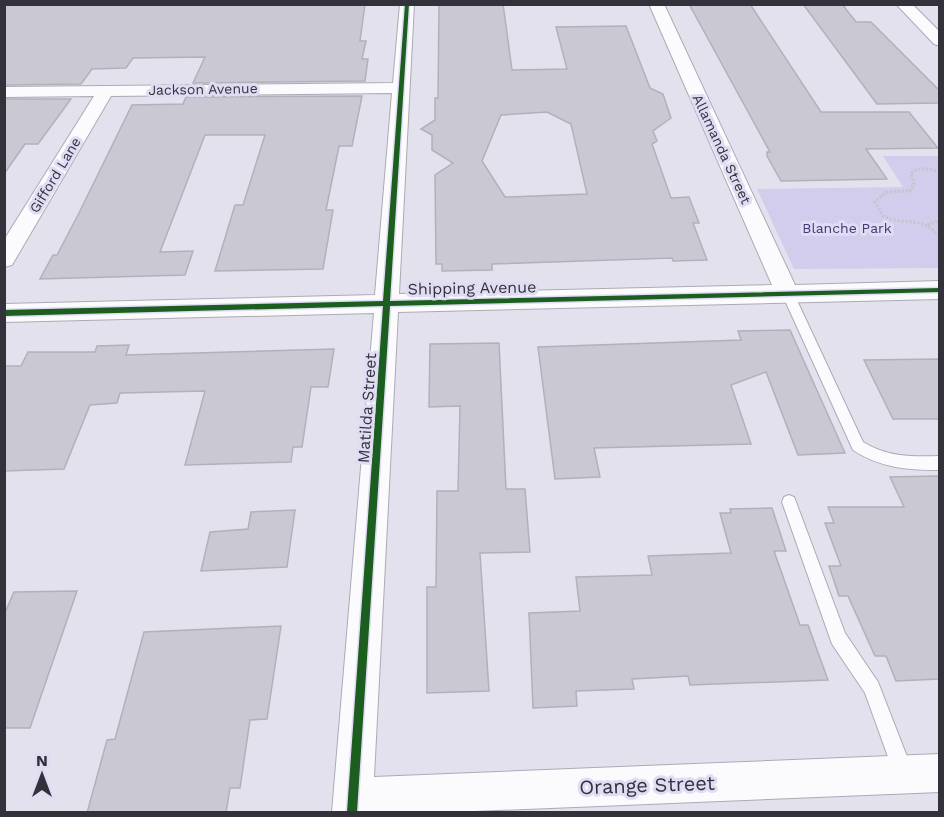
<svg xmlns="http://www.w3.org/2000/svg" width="944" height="817" font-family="'Work Sans',sans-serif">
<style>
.green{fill:#d2cced}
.building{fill:#cac8d2;stroke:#b2b0ba;stroke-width:1.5;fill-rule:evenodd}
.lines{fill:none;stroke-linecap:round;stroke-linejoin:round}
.lane-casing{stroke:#acabb4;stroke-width:2}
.street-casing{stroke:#acabb4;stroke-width:2}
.path{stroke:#c5c4ca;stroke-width:3;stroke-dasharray:2 2;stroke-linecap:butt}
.lane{fill:#fbfafc;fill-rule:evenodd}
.street{fill:#fbfafc;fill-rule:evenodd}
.cycleway-casing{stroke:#dfdcf3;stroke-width:3}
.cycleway{fill:#1b5e20;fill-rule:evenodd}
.labels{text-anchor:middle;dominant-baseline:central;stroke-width:6;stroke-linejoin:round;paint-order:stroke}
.far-street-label{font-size:14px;fill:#33323b;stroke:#dfdcf3}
.far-park-label{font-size:14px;fill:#483876;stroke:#dfdcf3}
.street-label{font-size:16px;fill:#33323b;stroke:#dfdcf3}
.near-street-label{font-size:20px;fill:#33323b;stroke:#dfdcf3}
</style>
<rect width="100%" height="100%" fill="#e3e1ee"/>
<!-- green -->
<path class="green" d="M 883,156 L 939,156 L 939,268 L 794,269 L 757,189 L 903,187 Z"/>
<!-- building -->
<path class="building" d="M 4,4 L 365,4 L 360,41 L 366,41 L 362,59 L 368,59 L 365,81 L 193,83 L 205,57 L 133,58 L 126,68 L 92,69 L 81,84 L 4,85 Z
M 439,4 L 503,4 L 512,70 L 567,69 L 556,27 L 626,26 L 650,88 L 663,94 L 671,118 L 653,131 L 657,141 L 652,144 L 671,198 L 689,197 L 699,223 L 693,223 L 707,260 L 673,261 L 672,258 L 492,264 L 492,270 L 442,271 L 442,264 L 436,264 L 435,175 L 453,163 L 432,150 L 432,135 L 421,129 L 435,120 L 435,98 L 438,98 ZM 547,112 L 571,124 L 587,194 L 505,197 L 482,161 L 501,115 Z
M 689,4 L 750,4 L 821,112 L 909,112 L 938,148 L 866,149 L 887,179 L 781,181 L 767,156 L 767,152 L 770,152 Z
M 803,4 L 842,4 L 856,22 L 871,22 L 939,90 L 939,103 L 877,104 Z
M 362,96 L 352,146 L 339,146 L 326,210 L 333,210 L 323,269 L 215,271 L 235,205 L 243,205 L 265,135 L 205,135 L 160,252 L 193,251 L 185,275 L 40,279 L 53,255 L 57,255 L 79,213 L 132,105 L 183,104 L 186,97 Z
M 4,99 L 71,99 L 38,144 L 25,144 L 4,174 Z
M 790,330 L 845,453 L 798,455 L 766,372 L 731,385 L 751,444 L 594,448 L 600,477 L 555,479 L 538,347 L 741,340 L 738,331 Z
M 499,343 L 506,489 L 525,489 L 530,552 L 480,553 L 489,691 L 427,693 L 427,587 L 436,587 L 437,491 L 458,491 L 460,406 L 429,407 L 430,344 Z
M 129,345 L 126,355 L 334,349 L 328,387 L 311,387 L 302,447 L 293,447 L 291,462 L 185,465 L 205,391 L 120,393 L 117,403 L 90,405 L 64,469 L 4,471 L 4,366 L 21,366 L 28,352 L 95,352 L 97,346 Z
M 939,359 L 939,419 L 893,419 L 864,360 Z
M 939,476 L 939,679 L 896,681 L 886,656 L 875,656 L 848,596 L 839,596 L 829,566 L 841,566 L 825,523 L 834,523 L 828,507 L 904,507 L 890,477 Z
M 772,508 L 786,551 L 774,551 L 800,625 L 808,625 L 828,680 L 690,685 L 688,676 L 632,679 L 634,689 L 576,691 L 577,706 L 533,708 L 529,613 L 580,611 L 576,577 L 652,575 L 648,556 L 731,553 L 720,513 L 731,513 L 730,509 Z
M 295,510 L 287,567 L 201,571 L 210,532 L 248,529 L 251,512 Z
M 77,591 L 30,728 L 4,728 L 4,615 L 14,592 Z
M 281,626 L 267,719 L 250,720 L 240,788 L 230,788 L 226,813 L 87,813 L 107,740 L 115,739 L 144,632 Z"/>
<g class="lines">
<!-- lane casing -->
<g class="lane-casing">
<path id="lane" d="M 788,290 L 794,294 L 863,442 C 887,457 912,457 940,456 L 940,470 C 908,470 880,468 853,450 L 782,294 Z
M 789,495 L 794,497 L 796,502 L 845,633 L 878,682 L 913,772 L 910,779 L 903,782 L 896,779 L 865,693 L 832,644 L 782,502 L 784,497 Z"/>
</g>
<!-- street casing -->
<g class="street-casing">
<path id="street" d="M 400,4 L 414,4 L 399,294 L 772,285 L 649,4 L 664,4 L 795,285 L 940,281 L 940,299 L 398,312 L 374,777 L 940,754 L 940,792 L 450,812 L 332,812 L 374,313 L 4,322 L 4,304 L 375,295 L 392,93 L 111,96 L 12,265 L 4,267 L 4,240 L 94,96 L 4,97 L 4,87 L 393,83 Z
M 896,4 L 912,4 L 940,32 L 940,46 L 934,44 Z"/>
</g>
<!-- path -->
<path class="path" d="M 940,172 C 930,169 920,166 911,173 L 914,184 L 910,191 L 886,192 L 875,202 L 883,216 C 908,227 919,214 940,237
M 928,225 L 938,221"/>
<!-- lane -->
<use href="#lane" class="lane"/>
<!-- street -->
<use href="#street" class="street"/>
<!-- cycleway casing -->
<g class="cycleway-casing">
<path id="cycleway" d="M 405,4 L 409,4 L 390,301 L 940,288 L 940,292 L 390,306 L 357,812 L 347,812 L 383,306 L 4,316 L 4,310 L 383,301 Z"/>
</g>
<!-- cycleway -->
<use href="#cycleway" class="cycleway"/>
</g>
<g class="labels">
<!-- far-street labels -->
<g class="far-street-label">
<text transform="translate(203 89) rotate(-1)">Jackson Avenue</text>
<text transform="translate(722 149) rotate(65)">Allamanda Street</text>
<text transform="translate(55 175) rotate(-59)">Gifford Lane</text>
</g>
<!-- far-park labels -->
<g class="far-park-label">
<text x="847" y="228">Blanche Park</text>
</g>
<!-- street labels -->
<g class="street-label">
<text transform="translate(472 288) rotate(-1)">Shipping Avenue</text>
<text transform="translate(367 408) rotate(-86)">Matilda Street</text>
</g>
<!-- near-street labels -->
<g class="near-street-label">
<text transform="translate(647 785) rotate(-2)">Orange Street</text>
</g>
</g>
<!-- border -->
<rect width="944" height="817" fill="none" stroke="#33323b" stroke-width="12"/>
<!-- north arrow -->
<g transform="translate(42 775)" stroke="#dfdcf3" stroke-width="4.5" paint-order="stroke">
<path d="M0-4.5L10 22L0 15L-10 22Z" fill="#33323b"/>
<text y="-9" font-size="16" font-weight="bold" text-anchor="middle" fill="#33323b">N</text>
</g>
</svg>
